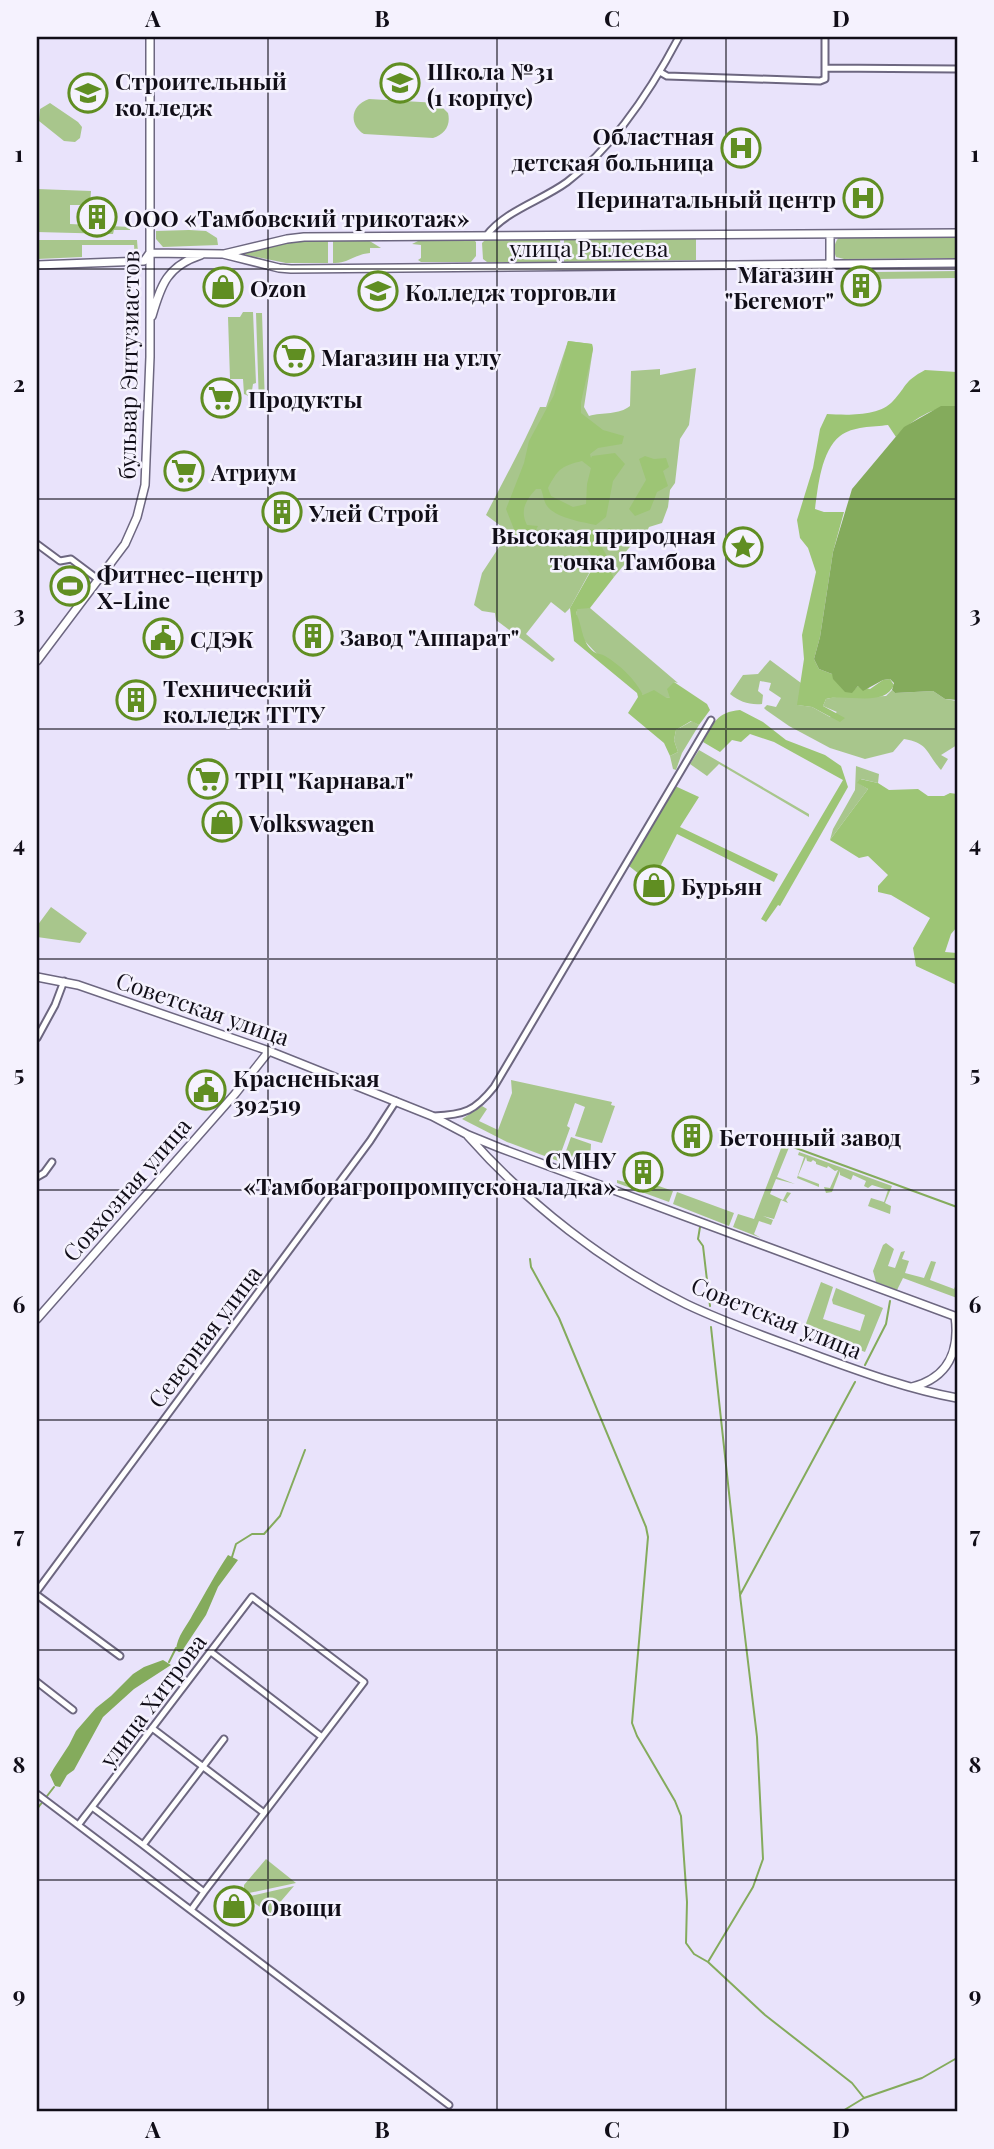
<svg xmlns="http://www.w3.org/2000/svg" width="994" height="2149" font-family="'Playfair Display',serif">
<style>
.green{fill:#a8c68c}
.forest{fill:#9dc575;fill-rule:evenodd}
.water{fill:#84ab5c}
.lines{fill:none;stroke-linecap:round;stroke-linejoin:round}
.stream{stroke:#84ab5c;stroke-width:2}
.street-casing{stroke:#6d6780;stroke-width:9}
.secondary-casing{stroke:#6d6780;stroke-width:10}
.street{stroke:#fff;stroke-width:5}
.secondary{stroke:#fff;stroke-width:7}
.grid{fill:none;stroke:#110e18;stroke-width:2;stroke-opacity:0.55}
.labels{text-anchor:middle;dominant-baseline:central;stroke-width:5;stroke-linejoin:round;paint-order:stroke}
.poi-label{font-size:23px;font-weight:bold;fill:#110e18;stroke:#f5f2fe;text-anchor:start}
.street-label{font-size:23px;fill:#110e18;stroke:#f5f2fe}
.neatline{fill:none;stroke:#110e18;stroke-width:2.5}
.grid-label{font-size:23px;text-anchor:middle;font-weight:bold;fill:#110e18}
</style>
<rect width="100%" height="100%" fill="#e9e3fb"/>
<!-- green -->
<path class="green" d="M 369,99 L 438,103 L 448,113 C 451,125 445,134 433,138 L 364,134 C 348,124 351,105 369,99 Z
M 50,103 L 78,122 L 82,127 L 80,138 L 75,142 L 64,141 L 39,121 L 40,109 Z
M 37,189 L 91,191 L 90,205 L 70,205 L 70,224 L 130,227 L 130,230 L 114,230 L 113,234 L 37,232 Z
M 189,230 L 206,231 L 217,238 L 218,245 L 163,247 L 156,239 L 156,231 Z
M 957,235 L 957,258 L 844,259 L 836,257 C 833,250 834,243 839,237 Z
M 696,236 L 696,260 L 564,262 L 564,237 Z
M 560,237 L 561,262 L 487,262 L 483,259 L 482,243 L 487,238 Z
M 328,239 L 328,263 L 286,263 L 232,252 L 290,240 Z
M 333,239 L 368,240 L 381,248 L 370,248 L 370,253 C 355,254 347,264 333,263 Z
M 422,239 L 473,239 L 476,242 L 476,256 L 471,262 L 421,262 L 418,260 L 421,258 L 421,245 L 412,244 Z
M 37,240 L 137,240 L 138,253 L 135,257 L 134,245 L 82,245 L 82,257 L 37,259 Z
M 957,271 L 957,278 L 875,279 L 875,272 Z
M 243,312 L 253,312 L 256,383 L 253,384 L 251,397 L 244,394 L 243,379 L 230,379 L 228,317 L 240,317 Z
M 256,313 L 262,313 L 265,405 L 259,405 Z
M 568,341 L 592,344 L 593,349 L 584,407 L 589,416 C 603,412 619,415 630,406 L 631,371 L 660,369 L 660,375 L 696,368 L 689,425 L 680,439 L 675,483 L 670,490 L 668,507 L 662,523 L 649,527 C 644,540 632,541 624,555 L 629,559 L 614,577 L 591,556 L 575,557 L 578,558 L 578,565 L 593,566 L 570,608 L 565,613 L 551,602 L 526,634 L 555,659 L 552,662 L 496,620 L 495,613 L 482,611 L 474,605 L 482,573 L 509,532 L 486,515 C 504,479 524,444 540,407 L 546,407 Z
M 578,608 L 590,608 L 678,683 L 674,682 L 670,698 L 643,695 L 595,652 L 582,638 L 576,613 Z
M 770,660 L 801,683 L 798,705 L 812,707 L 830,717 L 837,712 L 823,706 L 826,699 C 844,694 866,697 886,696 L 892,690 L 895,693 L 933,691 L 945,699 L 957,701 L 957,745 L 941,755 L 948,759 L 941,770 C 926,753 929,743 904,739 L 893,752 L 865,759 L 830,748 L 789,726 L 766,710 L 764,708 L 767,705 L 776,707 L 781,698 L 769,690 L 771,683 L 760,681 L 758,691 L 763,695 L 762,704 C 749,705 740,702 730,694 L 743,675 L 758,674 Z
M 692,721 L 699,725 L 682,753 L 676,770 L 673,769 L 670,756 L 678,752 L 674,740 L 676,730 Z
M 699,750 L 809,814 L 809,817 L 719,764 L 707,776 L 690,764 Z
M 856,766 L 879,774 L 878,783 L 861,779 L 858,783 L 868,789 L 830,840 L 833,829 L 855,790 Z
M 51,907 L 87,933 L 80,943 L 37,937 L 37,926 Z
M 511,1080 L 612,1102 L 611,1105 L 615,1106 L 602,1143 L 575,1136 L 585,1107 L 575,1103 L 567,1126 L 570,1128 L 558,1161 L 507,1142 L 462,1119 L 482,1106 L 487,1109 L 479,1121 L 498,1130 L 512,1093 Z
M 571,1137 L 591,1144 L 590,1161 L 586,1171 L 562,1162 Z
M 785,1138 L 792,1140 L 777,1177 L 795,1184 L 776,1179 L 770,1194 L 783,1200 L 787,1192 L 791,1193 L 786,1200 L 788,1203 L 781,1200 L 774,1219 L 763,1216 L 773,1220 L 771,1225 L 759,1221 L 754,1234 L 761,1238 L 733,1227 L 738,1214 L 754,1219 Z
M 799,1152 L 892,1186 L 885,1203 L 891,1206 L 890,1214 L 868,1206 L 871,1198 L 884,1202 L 888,1190 L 872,1185 L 868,1188 L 864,1186 L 866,1181 L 853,1175 L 851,1180 L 840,1175 L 840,1171 L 832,1192 L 826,1193 L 824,1187 L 830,1188 L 838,1170 L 835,1171 L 828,1166 L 827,1168 L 816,1164 L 816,1162 L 813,1160 L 811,1162 L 807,1161 L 806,1157 L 798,1176 L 819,1184 L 819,1187 L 797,1178 L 804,1157 L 798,1155 Z
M 630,1176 L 673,1191 L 669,1202 L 617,1183 L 617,1180 L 628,1183 Z
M 677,1192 L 734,1213 L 729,1226 L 673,1204 Z
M 886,1243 L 894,1249 L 888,1266 L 895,1268 L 901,1252 L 905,1251 L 902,1259 L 909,1261 L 905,1273 L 924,1278 L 931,1261 L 936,1262 L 930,1280 L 954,1289 L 957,1282 L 957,1298 L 903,1278 L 897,1290 L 876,1282 L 873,1271 L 883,1245 Z
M 821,1282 L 833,1287 L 823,1319 L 860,1331 L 865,1315 L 833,1304 L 832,1300 L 836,1288 L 883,1308 L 865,1352 L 804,1329 Z
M 266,1859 L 296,1883 L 244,1894 L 244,1885 Z
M 294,1886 L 270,1914 L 246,1897 Z"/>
<!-- forest -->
<path class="forest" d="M 568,341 L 592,344 L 593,349 L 581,402 L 581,413 L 603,430 L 624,436 L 622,444 L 598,448 L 590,454 L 591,458 L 592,456 L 615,453 L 625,464 L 613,481 L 606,517 L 596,525 C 582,522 556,518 547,506 C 544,502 543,494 541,489 L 536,489 C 525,501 520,511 527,525 L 538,526 L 529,544 L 515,532 L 506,509 L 524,463 L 529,441 L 554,395 ZM 582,461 L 591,468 L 587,484 L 586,504 L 573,507 L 551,496 L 548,488 C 558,469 561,466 582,461 Z
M 925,370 L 957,372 L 957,406 C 934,406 911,420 896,437 L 888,425 C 873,427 853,426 840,436 C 821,451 818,487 815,509 L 824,512 L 844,512 L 833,552 L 820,637 L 814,659 L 819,669 L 832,674 L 855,689 L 858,686 L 870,689 L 883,680 L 890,679 L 894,685 C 884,708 847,693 826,699 L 823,706 L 845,718 L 840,722 L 812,707 L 797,705 L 804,659 L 802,635 L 816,572 L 808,548 L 800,538 L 797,520 L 813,468 L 820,429 L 827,414 C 846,415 879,417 893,401 C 908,385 903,382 925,370 Z
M 645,456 L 654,459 L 666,458 L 669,467 L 663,471 L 668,486 L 657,492 L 650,510 L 635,516 L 629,509 L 646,480 L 639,459 Z
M 609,528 L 620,531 L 612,538 L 612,545 L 601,546 L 607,556 L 605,564 L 614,577 L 590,608 L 578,609 L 576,613 C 583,627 581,642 594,652 C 597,654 602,654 605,656 C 620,665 635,679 643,695 L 654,690 L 665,697 L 670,698 L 667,689 L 674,682 L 707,704 L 710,710 L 699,725 L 691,721 L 676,730 L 674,740 L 678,752 L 670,756 L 664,743 L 628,713 L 638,697 L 637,693 L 574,641 L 570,608 L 596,562 L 587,549 L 576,546 C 577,535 585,532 595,529 L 600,533 Z
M 740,710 L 763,722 L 786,740 L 825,755 L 841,766 L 848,787 L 780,906 L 778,905 L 766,922 L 761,919 L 843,780 L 774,742 L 750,734 L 741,742 L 732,740 L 720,752 L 703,742 C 713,723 717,712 740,710 Z
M 860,779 L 878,783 L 889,790 L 918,789 L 928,796 L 944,796 L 950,793 L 957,794 L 957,927 L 951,934 L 945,952 L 957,953 L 957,985 L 916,966 L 913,948 L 930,918 L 891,895 L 878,892 L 878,886 L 888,875 L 868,856 L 859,858 L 830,840 L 868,789 L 857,783 Z
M 675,786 L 699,797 L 680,827 L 778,874 L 774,882 L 677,834 L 655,877 L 639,874 L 629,866 Z"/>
<!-- water -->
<path class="water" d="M 941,406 L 957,406 L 957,700 L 945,699 L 933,691 L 895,693 L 892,690 L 894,683 L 890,679 L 883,680 L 863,691 L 858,686 L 852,693 L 845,692 L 833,679 L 832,674 L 819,669 L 814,659 L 820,637 L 833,552 L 852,489 L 904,427 Z
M 228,1555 L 238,1560 L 218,1587 L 206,1615 L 182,1651 L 179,1652 L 176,1650 C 177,1636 187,1626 193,1614 C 205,1594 215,1574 228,1555 Z
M 163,1660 L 171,1665 L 134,1689 L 103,1717 L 74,1770 L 67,1775 L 60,1787 L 55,1786 L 50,1775 L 54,1768 L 69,1745 L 76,1731 L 96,1708 L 111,1696 L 133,1674 L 144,1667 Z"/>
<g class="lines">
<!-- stream -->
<path class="stream" d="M 785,1144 L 957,1207
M 700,1227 L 698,1239 L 703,1246 L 710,1306
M 530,1259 L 531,1267 L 559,1318 L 646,1527 L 648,1537 L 632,1723 L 637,1736 L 675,1801 L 681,1816 L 687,1902 L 686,1943 L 694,1954 L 708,1962
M 711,1327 L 740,1594
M 865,1365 L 886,1324 L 890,1301
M 855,1382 L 740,1595 L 757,1737 L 763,1859 L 753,1887 L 708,1962 L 765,2015 L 852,2083 L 864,2098
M 232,1557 L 236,1544 L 252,1534 L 264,1534 L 280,1516 L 305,1450
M 169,1662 L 176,1648
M 37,1809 L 54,1787
M 841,2112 L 864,2098 L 922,2078 L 957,2058"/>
<!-- street casing -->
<g class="street-casing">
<path id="street" d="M 826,68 L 957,69
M 660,72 L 667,76 L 820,81 L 825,79 L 825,37
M 486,236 C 506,210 541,201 567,182 C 615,146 651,90 679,37
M 37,544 L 60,561 L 71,559 L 99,580
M 37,1038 L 55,1005 L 64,981
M 434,1116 C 464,1115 475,1111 494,1087 L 711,720
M 37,1177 L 44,1173 L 52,1162
M 37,1591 L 370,1141 L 396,1101
M 37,1595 L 120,1656
M 211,1652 L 322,1737
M 37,1682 L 73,1710
M 152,1728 L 264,1813
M 37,1794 L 449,2105
M 92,1807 L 143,1845 L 224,1739
M 79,1824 L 252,1597 L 364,1682 L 204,1892
M 143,1845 L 204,1892 L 191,1910"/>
</g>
<!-- secondary casing -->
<g class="secondary-casing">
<path id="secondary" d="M 150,253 L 223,254 L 279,268 L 291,269 L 957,263
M 224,254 L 287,239 L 304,237 L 957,233
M 37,265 L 144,261 L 149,254
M 830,265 L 830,234
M 152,316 C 161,285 167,266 201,255
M 37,661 L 125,544 L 137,517 L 145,485 L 150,357 L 150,37
M 37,977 L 78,985 L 269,1051 L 432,1116 L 468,1135 L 500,1148 L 957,1317
M 468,1136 C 528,1204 605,1264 686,1304 C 728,1324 772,1339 815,1355 C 862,1372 908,1389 957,1398
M 37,1319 L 235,1094 L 269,1051
M 912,1387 C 948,1378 960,1351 955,1316"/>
</g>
<!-- street -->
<use href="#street" class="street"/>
<!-- secondary -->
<use href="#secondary" class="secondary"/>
</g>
<!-- grid -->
<path class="grid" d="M 268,37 L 268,2112M 497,37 L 497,2112M 726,37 L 726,2112M 37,269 L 957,269M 37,499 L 957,499M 37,729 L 957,729M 37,959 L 957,959M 37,1190 L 957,1190M 37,1420 L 957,1420M 37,1650 L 957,1650M 37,1880 L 957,1880"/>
<!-- icons -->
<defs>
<g id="school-ring" transform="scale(2.0125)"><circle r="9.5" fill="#f5f2fe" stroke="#608e22" stroke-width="1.5"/><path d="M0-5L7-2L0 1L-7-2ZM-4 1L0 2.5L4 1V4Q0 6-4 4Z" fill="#608e22"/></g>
<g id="university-ring" transform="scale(2.0125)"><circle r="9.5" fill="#f5f2fe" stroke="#608e22" stroke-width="1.5"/><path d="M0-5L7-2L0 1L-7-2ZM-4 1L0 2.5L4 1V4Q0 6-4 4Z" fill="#608e22"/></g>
<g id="hospital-ring" transform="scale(2.0125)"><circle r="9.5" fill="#f5f2fe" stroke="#608e22" stroke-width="1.5"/><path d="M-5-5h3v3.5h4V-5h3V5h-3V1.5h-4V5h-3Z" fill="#608e22"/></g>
<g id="building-ring" transform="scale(2.0125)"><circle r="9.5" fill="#f5f2fe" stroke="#608e22" stroke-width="1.5"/><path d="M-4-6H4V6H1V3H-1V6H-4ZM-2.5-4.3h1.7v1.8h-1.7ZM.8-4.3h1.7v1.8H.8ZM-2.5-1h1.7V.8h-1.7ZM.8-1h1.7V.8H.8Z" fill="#608e22"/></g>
<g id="shop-ring" transform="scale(2.0125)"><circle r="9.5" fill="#f5f2fe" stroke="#608e22" stroke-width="1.5"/><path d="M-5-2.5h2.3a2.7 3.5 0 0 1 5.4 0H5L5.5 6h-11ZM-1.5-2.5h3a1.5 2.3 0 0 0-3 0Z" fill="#608e22"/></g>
<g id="supermarket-ring" transform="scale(2.0125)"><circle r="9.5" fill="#f5f2fe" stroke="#608e22" stroke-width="1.5"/><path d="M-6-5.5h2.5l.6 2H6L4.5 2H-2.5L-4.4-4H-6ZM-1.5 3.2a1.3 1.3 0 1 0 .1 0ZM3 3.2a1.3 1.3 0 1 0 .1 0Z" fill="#608e22"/></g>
<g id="sight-ring" transform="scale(2.0125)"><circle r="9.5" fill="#f5f2fe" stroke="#608e22" stroke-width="1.5"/><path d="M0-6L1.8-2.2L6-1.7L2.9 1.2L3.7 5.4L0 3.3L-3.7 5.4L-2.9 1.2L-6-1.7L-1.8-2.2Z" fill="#608e22"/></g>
<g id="stadium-ring" transform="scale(2.0125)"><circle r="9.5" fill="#f5f2fe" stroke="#608e22" stroke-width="1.5"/><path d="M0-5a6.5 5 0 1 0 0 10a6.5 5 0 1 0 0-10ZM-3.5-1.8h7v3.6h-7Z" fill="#608e22"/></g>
<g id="civic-ring" transform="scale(2.0125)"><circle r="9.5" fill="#f5f2fe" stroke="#608e22" stroke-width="1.5"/><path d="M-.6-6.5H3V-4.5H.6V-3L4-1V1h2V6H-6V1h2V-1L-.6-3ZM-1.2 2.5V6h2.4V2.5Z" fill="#608e22"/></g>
</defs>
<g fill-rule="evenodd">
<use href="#school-ring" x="400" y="83"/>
<use href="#university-ring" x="88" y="93"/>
<use href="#hospital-ring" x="741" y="148"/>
<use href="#hospital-ring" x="863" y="198"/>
<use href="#building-ring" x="97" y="217"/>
<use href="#building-ring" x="861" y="286"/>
<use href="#shop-ring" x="223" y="287"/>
<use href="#university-ring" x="378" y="291"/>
<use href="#supermarket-ring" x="294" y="356"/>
<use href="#supermarket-ring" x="221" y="398"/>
<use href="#supermarket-ring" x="184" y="471"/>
<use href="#building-ring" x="282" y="512"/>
<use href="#sight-ring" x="743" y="547"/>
<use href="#stadium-ring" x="70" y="586"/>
<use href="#building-ring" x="313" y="636"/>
<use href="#civic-ring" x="163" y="638"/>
<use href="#building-ring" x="136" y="700"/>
<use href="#supermarket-ring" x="208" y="779"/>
<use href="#shop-ring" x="222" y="822"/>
<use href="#shop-ring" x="654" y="885"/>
<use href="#civic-ring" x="206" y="1090"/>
<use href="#building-ring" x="692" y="1136"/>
<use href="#building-ring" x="643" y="1172"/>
<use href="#shop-ring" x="234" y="1906"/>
</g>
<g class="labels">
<!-- poi labels -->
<g class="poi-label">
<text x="427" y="70">Школа №31<tspan x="427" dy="26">(1 корпус)</tspan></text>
<text x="115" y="80">Строительный<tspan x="115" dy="26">колледж</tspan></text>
<text x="714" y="135" text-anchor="end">Областная<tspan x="714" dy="26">детская больница</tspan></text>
<text x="836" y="198" text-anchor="end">Перинатальный центр</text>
<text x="124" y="217">ООО «Тамбовский трикотаж»</text>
<text x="834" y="273" text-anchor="end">Магазин<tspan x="834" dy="26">"Бегемот"</tspan></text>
<text x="250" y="287">Ozon</text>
<text x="405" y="291">Колледж торговли</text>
<text x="321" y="356">Магазин на углу</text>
<text x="248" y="398">Продукты</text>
<text x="211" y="471">Атриум</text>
<text x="309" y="512">Улей Строй</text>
<text x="716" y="534" text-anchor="end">Высокая природная<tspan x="716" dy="26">точка Тамбова</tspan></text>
<text x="97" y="573">Фитнес-центр<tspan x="97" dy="26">X-Line</tspan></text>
<text x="340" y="636">Завод "Аппарат"</text>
<text x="190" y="638">СДЭК</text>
<text x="163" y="687">Технический<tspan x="163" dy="26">колледж ТГТУ</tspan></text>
<text x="235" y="779">ТРЦ "Карнавал"</text>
<text x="249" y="822">Volkswagen</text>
<text x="681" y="885">Бурьян</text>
<text x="233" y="1077">Красненькая<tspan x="233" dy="26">392519</tspan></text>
<text x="719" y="1136">Бетонный завод</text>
<text x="616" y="1159" text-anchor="end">СМНУ<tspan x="616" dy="26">«Тамбовагропромпусконаладка»</tspan></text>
<text x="261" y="1906">Овощи</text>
</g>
<!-- street labels -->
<g class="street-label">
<text x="589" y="247">улица Рылеева</text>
<text transform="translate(128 365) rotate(-89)">бульвар Энтузиастов</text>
<text transform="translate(203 1008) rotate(19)">Советская улица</text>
<text transform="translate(126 1189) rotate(-49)">Совхозная улица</text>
<text transform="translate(777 1317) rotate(22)">Советская улица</text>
<text transform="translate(204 1336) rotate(-53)">Северная улица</text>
<text transform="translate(152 1700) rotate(-53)">улица Хитрова</text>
</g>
</g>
<!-- border -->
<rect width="994" height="2149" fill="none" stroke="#f5f2fe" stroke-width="77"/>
<rect x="38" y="38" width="918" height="2072" class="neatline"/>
<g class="grid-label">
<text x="153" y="27">A</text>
<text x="382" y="27">B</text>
<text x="612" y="27">C</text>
<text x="841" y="27">D</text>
<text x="19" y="162">1</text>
<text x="975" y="162">1</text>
<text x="19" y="392">2</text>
<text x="975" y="392">2</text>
<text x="19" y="622">3</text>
<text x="975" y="622">3</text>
<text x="19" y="852">4</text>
<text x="975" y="852">4</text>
<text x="19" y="1082">5</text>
<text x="975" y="1082">5</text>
<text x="19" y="1313">6</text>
<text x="975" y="1313">6</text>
<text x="19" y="1543">7</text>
<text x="975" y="1543">7</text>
<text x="19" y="1773">8</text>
<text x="975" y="1773">8</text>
<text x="19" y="2003">9</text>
<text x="975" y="2003">9</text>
<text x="153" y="2138">A</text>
<text x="382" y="2138">B</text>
<text x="612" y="2138">C</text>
<text x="841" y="2138">D</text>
</g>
</svg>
